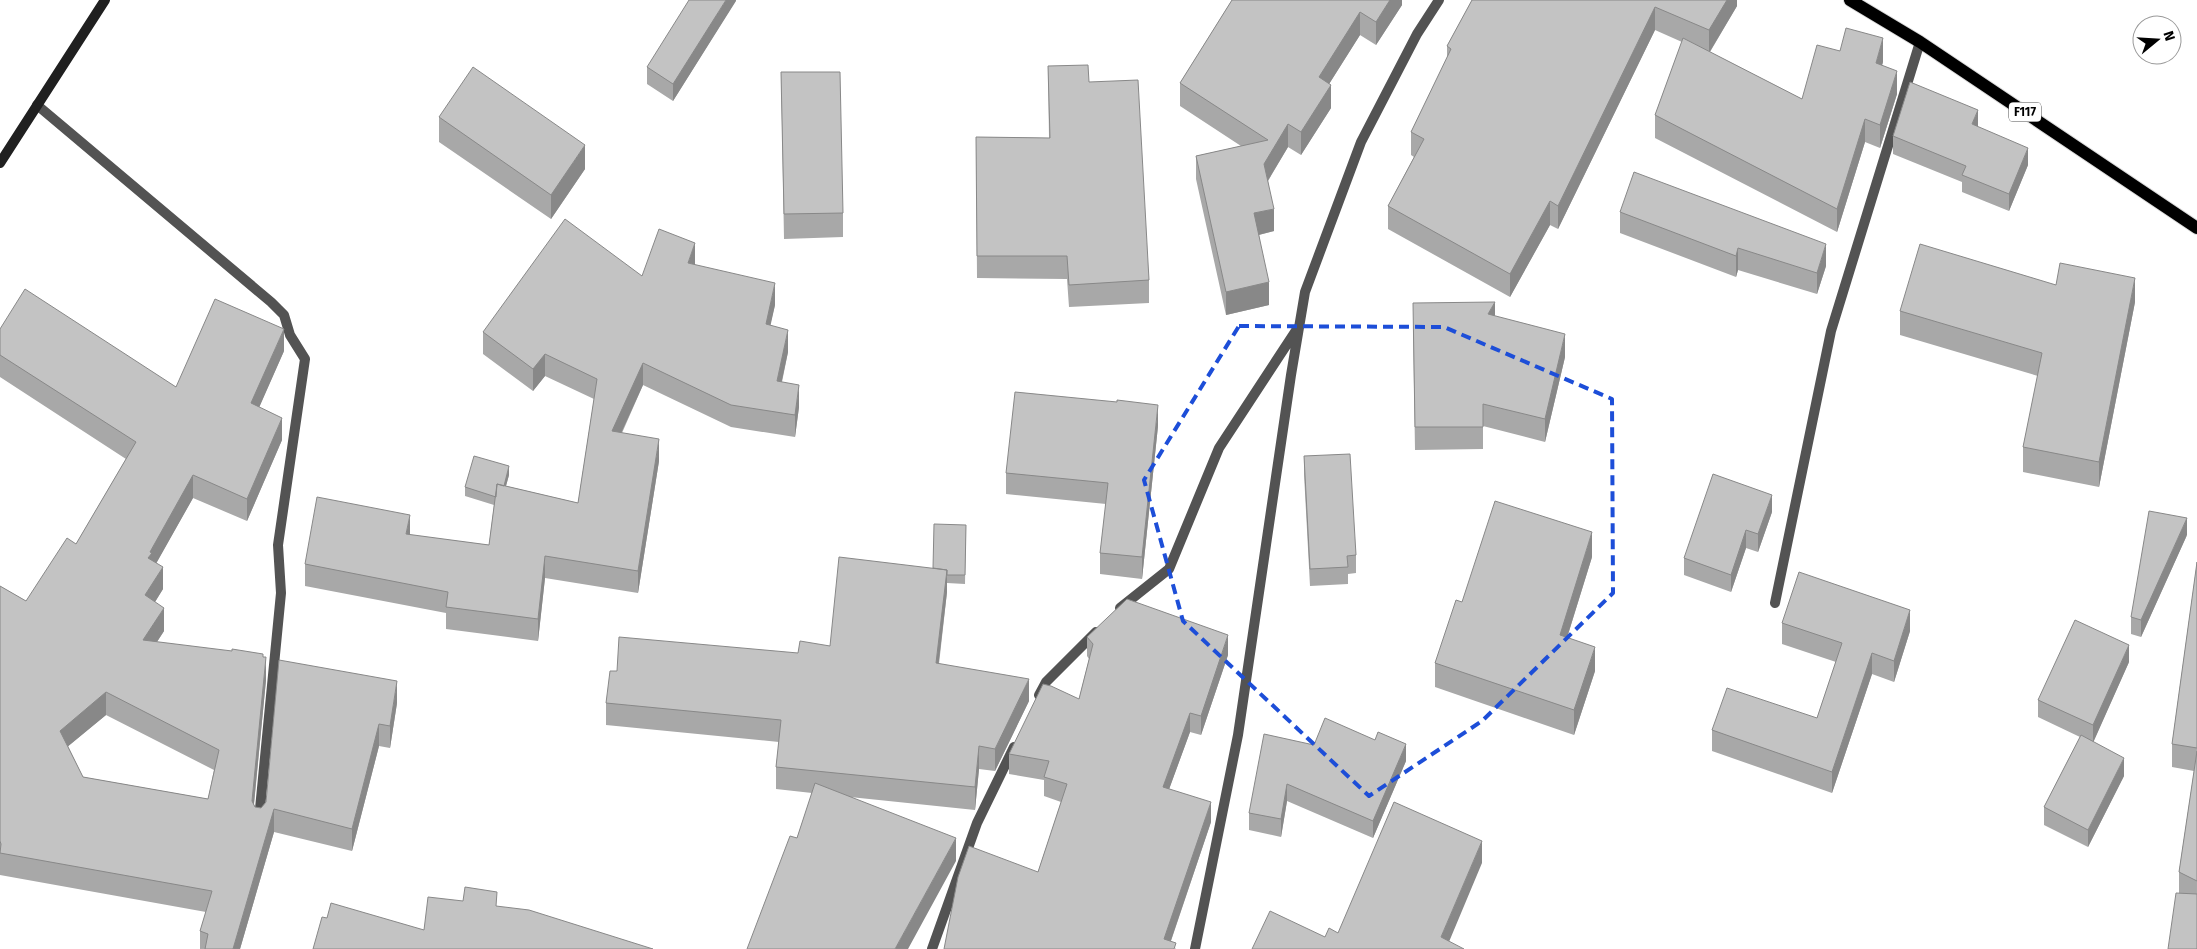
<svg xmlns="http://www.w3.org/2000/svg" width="2197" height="949" font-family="'Fira Sans',sans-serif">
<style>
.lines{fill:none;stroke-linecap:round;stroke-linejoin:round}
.primary-casing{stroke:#dbdbdb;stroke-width:14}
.minor{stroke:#535353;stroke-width:10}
.secondary{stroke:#202020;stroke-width:10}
.primary{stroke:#000;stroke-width:12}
.wall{fill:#a8a8a8;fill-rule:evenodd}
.shaded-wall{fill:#888}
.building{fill:#c3c3c3;stroke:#888;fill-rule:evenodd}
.marked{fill:none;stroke:#1d4ed8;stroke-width:4;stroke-dasharray:10 6;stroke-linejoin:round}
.labels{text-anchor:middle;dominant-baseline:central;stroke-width:4;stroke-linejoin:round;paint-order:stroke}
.shield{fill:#fff;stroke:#4c4c4c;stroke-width:1}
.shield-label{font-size:12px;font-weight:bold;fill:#000}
</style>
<rect width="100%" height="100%" fill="#fff"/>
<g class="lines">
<!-- primary casing -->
<g class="primary-casing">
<path id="primary" d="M 1850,0 L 1920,42 L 2197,228"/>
</g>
<!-- minor -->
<path class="minor" d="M 37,105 L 271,302 L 284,315 L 290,335 L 305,359 L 278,545 L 281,593 L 259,819
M 1775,603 L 1831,331 L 1920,42
M 1120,608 L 1169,569 L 1219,448 L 1297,329
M 1039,695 L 1046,682 L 1096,632
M 932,949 L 977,823 L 1014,747
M 1195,949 L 1238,735 L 1291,375 L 1305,292 L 1361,142 L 1417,34 L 1439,0"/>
<!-- secondary -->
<path class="secondary" d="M 0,163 L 105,0"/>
<!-- primary -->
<use href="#primary" class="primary"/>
</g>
<!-- wall -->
<path class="wall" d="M 736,0 L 673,101 L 647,84 L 647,67 Z
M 1232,0 L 1402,0 L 1402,5 L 1376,45 L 1360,35 L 1329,84 L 1331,108 L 1301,155 L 1288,147 L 1268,181 L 1274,231 L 1259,235 L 1269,305 L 1226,315 L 1196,179 L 1196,156 L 1241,146 L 1180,106 L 1180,83 Z
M 1472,0 L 1737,0 L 1737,6 L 1710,52 L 1802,99 L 1883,62 L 1882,65 L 1897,94 L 1880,148 L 1865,142 L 1837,232 L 1655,138 L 1655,115 L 1682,42 L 1655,30 L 1558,229 L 1550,225 L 1510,297 L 1388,229 L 1388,206 L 1414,157 L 1411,155 L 1411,132 L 1447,58 L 1447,46 Z
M 1048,66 L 1089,82 L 1149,280 L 1149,303 L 1069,307 L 1067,279 L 977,278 L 976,137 L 1049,138 Z
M 781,72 L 843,213 L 843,237 L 784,239 Z
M 439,117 L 585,169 L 551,219 L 439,142 Z
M 1978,127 L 2028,165 L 2009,211 L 1962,192 L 1962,182 L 1893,154 L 1893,136 Z
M 1620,212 L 1826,266 L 1817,294 L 1738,270 L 1736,277 L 1620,233 Z
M 695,265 L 775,305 L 770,325 L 788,352 L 782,382 L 799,407 L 795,437 L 731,427 L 643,385 L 622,433 L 659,461 L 638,593 L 545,578 L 538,641 L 446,629 L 446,613 L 305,586 L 305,564 L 410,535 L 489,545 L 494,505 L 465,496 L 465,487 L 509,475 L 506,486 L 578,503 L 594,399 L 545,376 L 533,391 L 483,354 L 483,332 L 642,276 Z
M 2056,285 L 2135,302 L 2099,487 L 2023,472 L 2023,447 L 2038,376 L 1900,335 L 1900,311 Z
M 1495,316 L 1565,357 L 1545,442 L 1483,426 L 1483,449 L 1415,450 L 1413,326 Z
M 0,329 L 176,387 L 284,351 L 259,407 L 282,440 L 247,521 L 193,498 L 156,563 L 163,589 L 155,602 L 164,631 L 157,642 L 263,657 L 266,680 L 254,805 L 255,807 L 261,808 L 397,703 L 390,748 L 379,746 L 352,851 L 274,832 L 240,949 L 200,949 L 200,931 L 206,912 L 0,875 L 0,586 L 26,601 L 76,544 L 126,459 L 0,377 ZM 106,715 L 214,770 L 208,799 L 83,777 L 68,746 Z
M 1158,426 L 1142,579 L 1100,574 L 1100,553 L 1106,504 L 1006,494 L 1006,473 Z
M 1304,456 L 1356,555 L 1356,573 L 1348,574 L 1348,584 L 1310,586 L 1304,474 Z
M 1772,512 L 1758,552 L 1746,548 L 1731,592 L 1684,575 L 1684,558 Z
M 966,525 L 965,584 L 947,583 L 947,592 L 939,664 L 1029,701 L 995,771 L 979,769 L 975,810 L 850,797 L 956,861 L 797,838 L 812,793 L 776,789 L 776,767 L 779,742 L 606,725 L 606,703 L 617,671 L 798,653 L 830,646 L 933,568 Z
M 2187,535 L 2141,637 L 2131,634 L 2131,617 Z
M 1592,557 L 1567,638 L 1595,671 L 1574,735 L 1435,687 L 1435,663 L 1462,602 Z
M 2197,562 L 2197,949 L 2179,893 L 2179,872 L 2194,771 L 2172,767 L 2172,744 Z
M 1782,623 L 1910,631 L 1894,682 L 1872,674 L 1832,793 L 1712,751 L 1712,730 L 1817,718 L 1836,662 L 1782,644 Z
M 1087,637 L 1228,655 L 1201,735 L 1190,732 L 1169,789 L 1211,822 L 1171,941 L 1176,949 L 1038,872 L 1061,802 L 1044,796 L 1044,780 L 1009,774 L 1009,754 L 1079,699 L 1089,659 L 1087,656 Z
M 2129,662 L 2093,742 L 2124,776 L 2088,847 L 2044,825 L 2044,807 L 2080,737 L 2038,717 L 2038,700 Z
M 1314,745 L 1406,761 L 1373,838 L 1287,801 L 1281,837 L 1249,830 L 1249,813 Z"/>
<!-- shaded-wall -->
<path class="shaded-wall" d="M 726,0 L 736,0 L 736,1 L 673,101 L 673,84 Z
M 1390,0 L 1402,0 L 1402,5 L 1376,45 L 1376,22 Z
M 1727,0 L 1737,0 L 1737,6 L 1709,53 L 1709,30 Z
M 1655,7 L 1655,30 L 1558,229 L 1558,206 Z
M 1360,12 L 1360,35 L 1319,100 L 1319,77 Z
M 1883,38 L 1883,62 L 1876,86 L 1876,63 Z
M 1897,71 L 1897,94 L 1880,148 L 1880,125 Z
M 1331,85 L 1331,108 L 1301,155 L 1301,132 Z
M 1978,110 L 1978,127 L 1972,124 Z
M 1865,119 L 1865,142 L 1837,232 L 1837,209 Z
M 1288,124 L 1288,147 L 1264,187 L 1264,164 Z
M 585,145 L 585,169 L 551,219 L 551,195 Z
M 2028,148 L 2028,165 L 2009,211 L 2009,194 Z
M 1550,201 L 1550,225 L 1510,297 L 1510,274 Z
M 1274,209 L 1274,231 L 1254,236 L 1254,213 Z
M 695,243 L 695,265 L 688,263 Z
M 1826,244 L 1826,266 L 1817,294 L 1817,273 Z
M 1738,248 L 1738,270 L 1736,277 L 1736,256 Z
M 2135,278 L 2135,302 L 2099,487 L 2099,462 Z
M 1269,282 L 1269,305 L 1226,315 L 1226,292 Z
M 775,283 L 775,305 L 766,346 L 766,324 Z
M 1495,302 L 1495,325 L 1488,314 Z
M 284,329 L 284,351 L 251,426 L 251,403 Z
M 788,330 L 788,352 L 777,403 L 777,381 Z
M 1565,334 L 1565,357 L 1545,442 L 1545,419 Z
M 545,354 L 545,376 L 533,391 L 533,369 Z
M 643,363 L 643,385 L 612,453 L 612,431 Z
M 799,385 L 799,407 L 795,437 L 795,415 Z
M 1158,405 L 1158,426 L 1142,579 L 1142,557 Z
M 282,418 L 282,440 L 247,521 L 247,499 Z
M 659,439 L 659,461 L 638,593 L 638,571 Z
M 509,466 L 509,475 L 500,507 L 500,498 Z
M 193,475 L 193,498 L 152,571 L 148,558 L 150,552 Z
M 1772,495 L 1772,512 L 1758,552 L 1758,534 Z
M 410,515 L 410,537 L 406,534 Z
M 2187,518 L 2187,535 L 2141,637 L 2141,620 Z
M 1746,530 L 1746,548 L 1731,592 L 1731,575 Z
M 1592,532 L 1592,557 L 1560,660 L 1560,635 Z
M 545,556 L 545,578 L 538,641 L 538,619 Z
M 163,567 L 163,589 L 145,618 L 145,595 Z
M 947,570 L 947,592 L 936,685 L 936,663 Z
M 164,608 L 164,631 L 143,663 L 143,640 Z
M 1910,610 L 1910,631 L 1894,682 L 1894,661 Z
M 1228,635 L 1228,655 L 1201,735 L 1201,716 Z
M 2129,645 L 2129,662 L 2093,743 L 2093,725 Z
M 1595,647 L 1595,671 L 1574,735 L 1574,710 Z
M 1872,653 L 1872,674 L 1832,793 L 1832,772 Z
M 266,657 L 266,680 L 252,823 L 252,801 Z
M 1029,679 L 1029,701 L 995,771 L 995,749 Z
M 397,681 L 397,703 L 390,748 L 390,726 Z
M 106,692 L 106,715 L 60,753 L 60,731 Z
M 1190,713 L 1190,732 L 1163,806 L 1163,787 Z
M 379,724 L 379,746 L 352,851 L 352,829 Z
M 1406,744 L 1406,761 L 1373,838 L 1373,821 Z
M 979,746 L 979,769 L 975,810 L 975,787 Z
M 2124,758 L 2124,776 L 2088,847 L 2088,830 Z
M 1287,784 L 1287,801 L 1281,837 L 1281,819 Z
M 1211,802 L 1211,822 L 1168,949 L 1164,939 Z
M 274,809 L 274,832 L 240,949 L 233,949 Z
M 956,838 L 956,861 L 908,949 L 895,949 Z
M 1482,841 L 1482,863 L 1446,949 L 1441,937 Z"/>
<!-- building -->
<path class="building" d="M 689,0 L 726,0 L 673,84 L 647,67 Z
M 1232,0 L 1390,0 L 1376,22 L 1360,12 L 1319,77 L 1331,85 L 1301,132 L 1288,124 L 1264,164 L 1274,209 L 1254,213 L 1269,282 L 1226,292 L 1196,156 L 1268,140 L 1180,83 Z
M 1472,0 L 1727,0 L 1709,30 L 1655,7 L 1558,206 L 1550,201 L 1510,274 L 1388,206 L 1424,139 L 1411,132 L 1451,49 L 1447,46 Z
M 1846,28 L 1883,38 L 1876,63 L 1897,71 L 1880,125 L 1865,119 L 1837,209 L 1655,115 L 1683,38 L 1802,99 L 1817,45 L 1840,51 Z
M 1088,65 L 1089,82 L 1138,80 L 1149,280 L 1069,285 L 1067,256 L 977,256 L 976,137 L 1050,138 L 1048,66 Z
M 473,67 L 585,145 L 551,195 L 439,117 Z
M 781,72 L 840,72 L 843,213 L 784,214 Z
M 1910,82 L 1978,110 L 1972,124 L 2028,148 L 2009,194 L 1962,175 L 1966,166 L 1893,136 Z
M 1634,172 L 1826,244 L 1817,273 L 1738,248 L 1736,256 L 1620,212 Z
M 565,219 L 642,276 L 659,229 L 695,243 L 688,263 L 775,283 L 766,324 L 788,330 L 777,381 L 799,385 L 795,415 L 731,405 L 643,363 L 612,431 L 659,439 L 638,571 L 545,556 L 538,619 L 446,607 L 448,592 L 305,564 L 317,497 L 410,515 L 406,534 L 489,545 L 497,484 L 578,503 L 597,379 L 545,354 L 533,369 L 483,332 Z
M 1920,244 L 2056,285 L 2060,263 L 2135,278 L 2099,462 L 2023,447 L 2042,353 L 1900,311 Z
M 25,289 L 176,387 L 215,299 L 284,329 L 251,403 L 282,418 L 247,499 L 193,475 L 150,552 L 152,553 L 148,558 L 163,567 L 145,595 L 164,608 L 143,640 L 232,651 L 232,649 L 263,654 L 263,657 L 266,657 L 252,801 L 255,807 L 261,808 L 266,802 L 279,660 L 397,681 L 390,726 L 379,724 L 352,829 L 274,809 L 233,949 L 205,949 L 208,934 L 200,931 L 212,891 L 0,853 L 1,844 L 0,841 L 0,586 L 26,601 L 67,538 L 76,544 L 136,442 L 0,355 L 0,329 ZM 106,692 L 219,750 L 208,799 L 83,777 L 60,731 Z
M 1495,302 L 1488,314 L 1565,334 L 1545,419 L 1483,404 L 1483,427 L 1415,427 L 1413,303 Z
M 1015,392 L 1117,402 L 1117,400 L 1158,405 L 1142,557 L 1100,553 L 1108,483 L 1006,473 Z
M 1350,454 L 1356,555 L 1347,556 L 1348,567 L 1310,569 L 1304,456 Z
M 474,456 L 509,466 L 504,486 L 497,484 L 496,497 L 465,487 Z
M 1713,474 L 1772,495 L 1758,534 L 1746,530 L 1731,575 L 1684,558 Z
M 1495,501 L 1592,532 L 1560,635 L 1595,647 L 1574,710 L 1435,663 L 1456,600 L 1462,602 Z
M 2149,511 L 2187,518 L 2141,620 L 2131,617 Z
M 934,524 L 966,525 L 965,575 L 947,575 L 947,570 L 933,568 Z
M 839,557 L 947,570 L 936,663 L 1029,679 L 995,749 L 979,746 L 975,787 L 776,767 L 781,720 L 606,703 L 610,671 L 617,671 L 619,637 L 798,653 L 800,641 L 830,646 Z
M 2197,562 L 2197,748 L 2172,744 Z
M 1799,572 L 1910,610 L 1894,661 L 1872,653 L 1832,772 L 1712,730 L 1727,688 L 1817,718 L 1842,643 L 1782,623 Z
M 1127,599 L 1228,635 L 1201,716 L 1190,713 L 1163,787 L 1211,802 L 1164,939 L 1176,943 L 1174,949 L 944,949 L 958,877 L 969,846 L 1038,872 L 1067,784 L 1044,777 L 1049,761 L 1009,754 L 1043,684 L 1051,686 L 1079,699 L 1093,644 L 1087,637 Z
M 2075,620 L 2129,645 L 2093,725 L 2038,700 Z
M 1325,718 L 1375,740 L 1378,732 L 1406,744 L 1373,821 L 1287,784 L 1281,819 L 1249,813 L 1264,734 L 1314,745 Z
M 2081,735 L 2124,758 L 2088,830 L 2044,807 Z
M 2197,751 L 2197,881 L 2179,872 Z
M 815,783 L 956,838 L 895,949 L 747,949 L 790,836 L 797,838 Z
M 1394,802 L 1482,841 L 1441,937 L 1464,949 L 1252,949 L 1270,911 L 1325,937 L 1329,928 L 1338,933 Z
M 465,887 L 497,892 L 496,906 L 529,910 L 653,949 L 313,949 L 322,917 L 327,918 L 331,903 L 424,930 L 428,897 L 463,901 Z
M 2176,893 L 2197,894 L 2197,949 L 2168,949 Z"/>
<!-- marked area -->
<path class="marked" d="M 1239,326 L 1444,327 L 1612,399 L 1613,593 L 1482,721 L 1369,796 L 1183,621 L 1144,480 Z"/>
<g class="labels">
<!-- shield labels -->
<rect class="shield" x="2009" y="102.5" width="32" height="19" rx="4"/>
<g class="shield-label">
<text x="2025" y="112">F117</text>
</g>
</g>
<!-- north arrow -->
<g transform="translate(2157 40) rotate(72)"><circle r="24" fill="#ffffff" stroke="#999999"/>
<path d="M0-4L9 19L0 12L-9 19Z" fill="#000000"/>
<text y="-8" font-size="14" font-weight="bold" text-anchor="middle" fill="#000000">N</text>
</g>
</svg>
